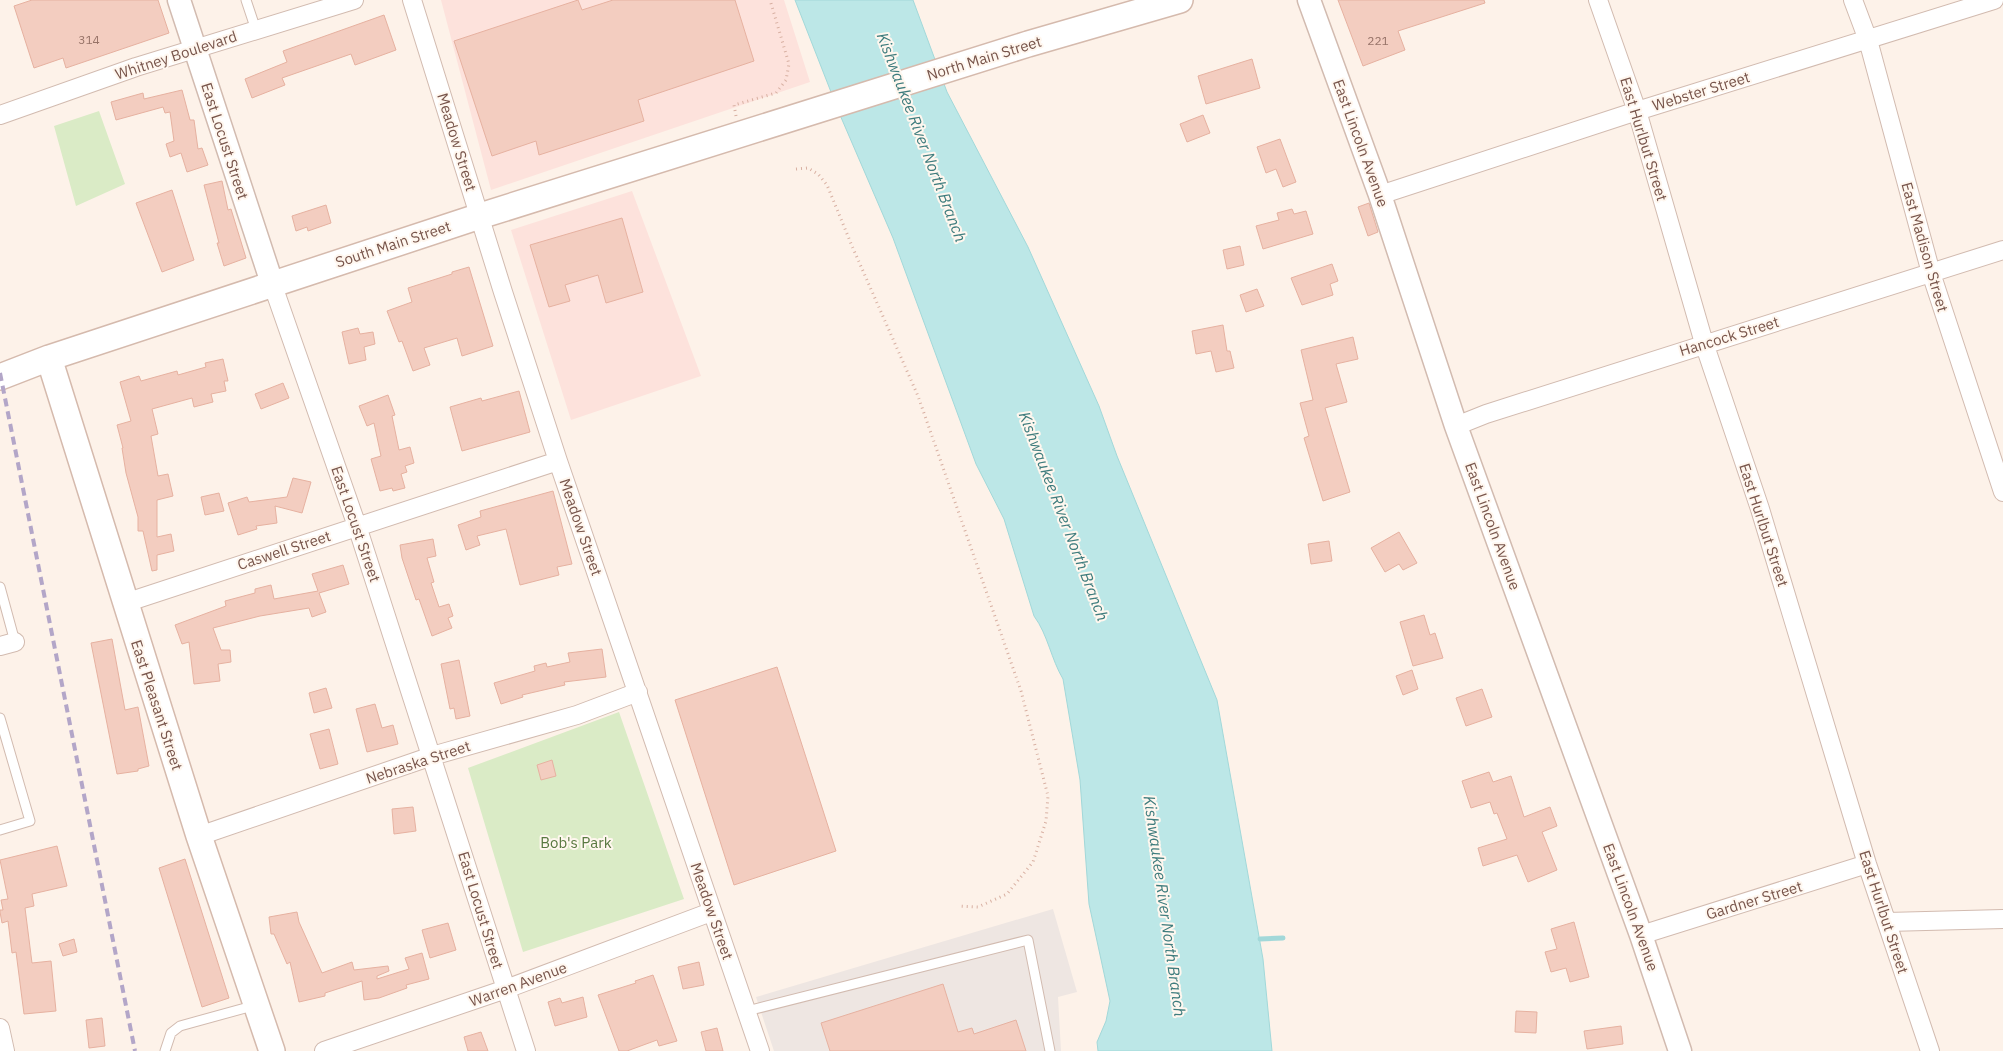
<svg xmlns="http://www.w3.org/2000/svg" width="2003" height="1051" font-family="'IBM Plex Sans',sans-serif">
<style>
.commercial{fill:#fde2dc}
.industrial{fill:#eee6e2}
.green{fill:#daebc6}
.water{fill:#bce7e7;stroke:#a2d8d9}
.lines{fill:none;stroke-linecap:round;stroke-linejoin:round}
.stream{stroke:#a2d8d9;stroke-width:5}
.building{fill:#f3cdc0;stroke:#e6b1a0}
.service-casing{stroke:#d2bbb0;stroke-width:11}
.minor-casing{stroke:#d2bbb0;stroke-width:20}
.tertiary-casing{stroke:#d2bbb0;stroke-width:25}
.secondary-casing{stroke:#d5baad;stroke-width:28}
.path{stroke:#d8b0a2;stroke-width:3;stroke-dasharray:1 4;stroke-linecap:butt}
.service{stroke:#fff;stroke-width:9}
.minor{stroke:#fff;stroke-width:18}
.tertiary{stroke:#fff;stroke-width:22}
.secondary{stroke:#fff;stroke-width:25}
.rail{stroke:#b3a6c8;stroke-width:4;stroke-dasharray:8 5;stroke-linecap:butt}
.labels{text-anchor:middle;dominant-baseline:central;stroke-width:4;stroke-linejoin:round;paint-order:stroke}
.number-label{font-size:12px;fill:#977368}
.street-label{font-size:15px;fill:#78554b;stroke:#fff7ef}
.park-label{font-size:15px;fill:#587840;stroke:#fff7ef}
.water-label{font-size:16px;font-style:italic;fill:#3e7c7d;stroke:#fff7ef}
</style>
<rect width="100%" height="100%" fill="#fdf2e9"/>
<!-- commercial -->
<path class="commercial" d="M 441,0 L 784,0 L 810,82 L 491,190 Z
M 632,191 L 701,376 L 571,420 L 511,230 Z"/>
<!-- industrial -->
<path class="industrial" d="M 1053,909 L 1077,992 L 1058,997 L 1061,1051 L 774,1051 L 756,997 Z"/>
<!-- green -->
<path class="green" d="M 99,111 L 125,184 L 76,206 L 54,126 Z
M 619,712 L 684,899 L 523,952 L 468,768 Z"/>
<!-- water -->
<path class="water" d="M 795,0 L 913,0 L 947,92 L 1028,247 L 1099,406 L 1117,456 L 1217,700 L 1263,959 L 1272,1051 L 1098,1051 L 1097,1042 L 1106,1021 L 1110,1001 L 1089,904 L 1080,780 L 1063,679 C 1051,659 1048,635 1034,616 L 1004,519 L 976,464 L 893,238 L 840,115 Z"/>
<g class="lines">
<!-- stream -->
<path class="stream" d="M 1260,939 L 1283,938"/>
</g>
<!-- building -->
<path class="building" d="M 32,0 L 158,0 L 169,33 L 66,68 L 63,58 L 34,68 L 14,6 Z
M 578,0 L 582,10 L 613,0 L 735,0 L 754,61 L 638,100 L 644,121 L 539,155 L 536,141 L 492,156 L 454,41 Z
M 1338,0 L 1484,0 L 1485,3 L 1398,31 L 1405,50 L 1363,66 Z
M 384,15 L 396,50 L 355,65 L 351,54 L 282,78 L 285,85 L 252,98 L 245,79 L 287,62 L 283,51 Z
M 1252,59 L 1260,88 L 1206,104 L 1198,76 Z
M 182,90 L 190,120 L 194,120 L 198,149 L 202,148 L 208,165 L 187,172 L 181,153 L 170,157 L 166,144 L 174,141 L 170,112 L 165,113 L 163,107 L 116,120 L 111,102 L 143,93 L 144,99 Z
M 1203,115 L 1210,133 L 1187,142 L 1180,124 Z
M 1280,139 L 1296,182 L 1283,187 L 1276,169 L 1266,173 L 1257,147 Z
M 222,181 L 228,210 L 231,209 L 246,258 L 224,266 L 217,243 L 219,243 L 204,185 Z
M 172,190 L 194,260 L 162,272 L 136,203 Z
M 1369,203 L 1378,232 L 1368,236 L 1358,207 Z
M 326,205 L 331,223 L 308,231 L 307,227 L 296,231 L 292,216 Z
M 1292,209 L 1294,214 L 1306,211 L 1313,234 L 1263,249 L 1256,226 L 1279,220 L 1277,213 Z
M 622,218 L 643,292 L 606,303 L 598,275 L 565,285 L 570,301 L 549,307 L 530,245 Z
M 1240,246 L 1244,265 L 1227,269 L 1223,250 Z
M 1332,264 L 1338,281 L 1330,284 L 1333,295 L 1302,305 L 1291,278 Z
M 469,267 L 493,346 L 462,356 L 457,338 L 424,348 L 430,365 L 413,371 L 402,341 L 399,342 L 387,311 L 412,302 L 408,288 L 452,274 L 452,272 Z
M 1257,289 L 1264,306 L 1246,312 L 1240,295 Z
M 1223,325 L 1227,351 L 1230,351 L 1234,368 L 1216,372 L 1211,351 L 1196,354 L 1192,331 Z
M 358,328 L 360,334 L 373,332 L 375,344 L 364,347 L 366,360 L 349,364 L 342,332 Z
M 1353,337 L 1358,359 L 1336,364 L 1347,402 L 1325,408 L 1350,492 L 1323,501 L 1304,438 L 1309,436 L 1300,403 L 1313,400 L 1301,350 Z
M 223,359 L 228,381 L 224,381 L 226,391 L 211,394 L 213,402 L 194,407 L 192,398 L 152,409 L 158,434 L 151,436 L 158,476 L 168,474 L 173,496 L 157,500 L 157,537 L 171,534 L 174,551 L 157,555 L 157,570 L 152,571 L 143,531 L 138,531 L 138,517 L 126,473 L 122,448 L 123,448 L 117,425 L 131,421 L 120,382 L 139,376 L 141,381 L 177,371 L 178,375 L 206,367 L 205,363 Z
M 283,383 L 289,398 L 261,409 L 255,394 Z
M 519,391 L 530,432 L 462,451 L 450,407 L 481,398 L 482,401 Z
M 388,395 L 395,415 L 392,416 L 399,450 L 410,447 L 414,463 L 405,466 L 407,472 L 401,474 L 405,488 L 393,491 L 392,488 L 380,491 L 371,459 L 381,456 L 374,423 L 367,426 L 359,406 Z
M 293,478 L 311,482 L 302,513 L 275,506 L 277,523 L 256,526 L 257,529 L 238,535 L 228,503 L 247,497 L 249,502 L 287,497 Z
M 553,491 L 572,564 L 557,567 L 559,575 L 520,585 L 506,529 L 477,536 L 480,545 L 466,550 L 458,525 L 481,517 L 480,511 Z
M 219,493 L 224,511 L 205,515 L 201,497 Z
M 1399,532 L 1417,563 L 1403,570 L 1399,564 L 1385,572 L 1371,548 Z
M 433,539 L 436,556 L 427,558 L 434,582 L 431,583 L 439,607 L 449,604 L 453,616 L 448,618 L 452,628 L 432,636 L 419,599 L 416,600 L 402,558 L 400,545 Z
M 1329,541 L 1332,561 L 1311,564 L 1308,544 Z
M 343,565 L 349,584 L 319,593 L 326,612 L 312,617 L 309,608 L 260,616 L 213,628 L 221,650 L 230,650 L 231,662 L 218,664 L 220,681 L 194,684 L 189,642 L 182,644 L 175,625 L 226,606 L 225,601 L 255,593 L 255,589 L 271,585 L 274,599 L 318,591 L 312,574 Z
M 1424,615 L 1430,635 L 1435,633 L 1443,658 L 1413,666 L 1400,622 Z
M 112,639 L 125,710 L 138,707 L 149,766 L 138,769 L 138,771 L 117,774 L 91,643 Z
M 602,649 L 606,677 L 564,682 L 565,685 L 522,695 L 523,697 L 501,704 L 494,683 L 535,671 L 534,666 L 546,663 L 547,667 L 570,662 L 568,653 Z
M 459,660 L 470,716 L 456,719 L 454,708 L 450,709 L 441,664 Z
M 777,667 L 836,851 L 734,885 L 675,700 Z
M 1412,670 L 1418,689 L 1403,695 L 1396,676 Z
M 326,688 L 332,708 L 314,713 L 309,693 Z
M 1482,689 L 1492,717 L 1466,726 L 1456,698 Z
M 375,704 L 382,728 L 393,725 L 398,744 L 367,752 L 356,709 Z
M 329,729 L 338,764 L 320,769 L 310,734 Z
M 552,760 L 556,776 L 541,780 L 537,765 Z
M 1489,772 L 1493,782 L 1511,776 L 1524,817 L 1550,807 L 1557,826 L 1542,832 L 1557,870 L 1528,882 L 1517,855 L 1483,866 L 1478,848 L 1507,839 L 1497,813 L 1494,814 L 1490,802 L 1471,808 L 1462,781 Z
M 413,807 L 416,831 L 394,834 L 392,809 Z
M 57,846 L 67,886 L 32,894 L 34,906 L 25,908 L 32,963 L 51,961 L 56,1011 L 24,1014 L 16,952 L 12,953 L 8,921 L 2,923 L 0,912 L 0,910 L 3,910 L 1,900 L 8,899 L 0,860 Z
M 185,859 L 229,998 L 202,1007 L 159,868 Z
M 297,912 L 299,922 L 322,973 L 352,962 L 354,970 L 388,966 L 389,971 L 377,976 L 377,979 L 409,969 L 405,958 L 422,953 L 429,979 L 406,985 L 407,988 L 379,998 L 364,1000 L 362,981 L 325,993 L 325,996 L 299,1002 L 290,962 L 287,964 L 274,934 L 271,934 L 269,917 Z
M 1574,922 L 1589,977 L 1570,982 L 1566,968 L 1551,972 L 1545,952 L 1557,949 L 1551,929 Z
M 448,923 L 456,950 L 430,958 L 422,930 Z
M 74,939 L 77,952 L 63,956 L 59,944 Z
M 699,962 L 704,985 L 683,989 L 678,967 Z
M 653,975 L 677,1041 L 659,1046 L 657,1040 L 627,1051 L 619,1051 L 598,995 L 636,983 L 635,981 Z
M 943,984 L 958,1032 L 972,1028 L 974,1034 L 1016,1020 L 1026,1051 L 830,1051 L 821,1023 Z
M 583,997 L 587,1017 L 555,1026 L 548,1002 L 560,998 L 562,1003 Z
M 1516,1011 L 1537,1012 L 1536,1033 L 1515,1032 Z
M 102,1018 L 105,1046 L 89,1048 L 86,1020 Z
M 1621,1026 L 1623,1044 L 1587,1049 L 1584,1031 Z
M 717,1028 L 723,1051 L 706,1051 L 701,1032 Z
M 481,1032 L 488,1051 L 468,1051 L 464,1037 Z"/>
<g class="lines">
<!-- service casing -->
<g class="service-casing">
<path id="service" d="M 246,0 L 256,30
M 0,587 L 15,642
M 0,718 L 30,821 L 0,830
M 747,1011 L 1028,940 L 1050,1051
M 165,1051 L 171,1033 L 180,1026 L 256,1005"/>
</g>
<!-- minor casing -->
<g class="minor-casing">
<path id="minor" d="M 412,0 L 503,292 L 558,461 L 760,1051
M 1598,0 L 1637,111 L 1704,343 L 1760,509 L 1867,864 L 1930,1051
M 1853,0 L 1868,40 L 1931,273 L 2003,492
M 0,115 L 136,67 L 354,0
M 1380,195 L 1637,111 L 1994,0
M 272,283 L 357,526 L 526,1051
M 1456,426 L 1486,414 L 2003,250
M 125,603 L 558,461
M 0,646 L 15,642
M 199,836 L 432,756 L 577,715 L 638,692
M 1887,922 L 2003,919
M 1641,935 L 1867,864
M 0,1028 L 5,1051
M 324,1051 L 506,989 L 711,912"/>
</g>
<!-- tertiary casing -->
<g class="tertiary-casing">
<path id="tertiary" d="M 179,0 L 272,283
M 1309,0 L 1380,195 L 1456,426 L 1641,935 L 1680,1051"/>
</g>
<!-- secondary casing -->
<g class="secondary-casing">
<path id="secondary" d="M 49,358 L 199,836 L 272,1051
M 0,377 L 49,358 L 480,216 L 1028,44 L 1180,0"/>
</g>
<!-- path -->
<path class="path" d="M 736,116 L 734,105 L 776,93 L 786,80 L 789,64 L 770,0
M 796,169 L 808,168 L 818,174 L 827,185 L 852,246 L 918,396 L 1021,691 L 1048,796 L 1046,821 L 1033,862 L 1007,894 L 978,907 L 959,906"/>
<!-- service -->
<use href="#service" class="service"/>
<!-- minor -->
<use href="#minor" class="minor"/>
<!-- tertiary -->
<use href="#tertiary" class="tertiary"/>
<!-- secondary -->
<use href="#secondary" class="secondary"/>
<!-- rail -->
<path class="rail" d="M 0,373 L 135,1051"/>
</g>
<g class="labels">
<!-- number labels -->
<g class="number-label">
<text x="89" y="39">314</text>
<text x="1378" y="40">221</text>
</g>
<!-- street labels -->
<g class="street-label">
<text transform="translate(176 55) rotate(-18)">Whitney Boulevard</text>
<text transform="translate(984 58) rotate(-17)">North Main Street</text>
<text transform="translate(1701 91) rotate(-17)">Webster Street</text>
<text transform="translate(1644 139) rotate(73)">East Hurlbut Street</text>
<text transform="translate(225 141) rotate(72)">East Locust Street</text>
<text transform="translate(457 142) rotate(73)">Meadow Street</text>
<text transform="translate(1361 143) rotate(70)">East Lincoln Avenue</text>
<text transform="translate(393 244) rotate(-18)">South Main Street</text>
<text transform="translate(1925 247) rotate(74)">East Madison Street</text>
<text transform="translate(1729 336) rotate(-17)">Hancock Street</text>
<text transform="translate(356 524) rotate(71)">East Locust Street</text>
<text transform="translate(1764 525) rotate(72)">East Hurlbut Street</text>
<text transform="translate(1493 526) rotate(70)">East Lincoln Avenue</text>
<text transform="translate(581 527) rotate(71)">Meadow Street</text>
<text transform="translate(284 550) rotate(-18)">Caswell Street</text>
<text transform="translate(157 705) rotate(72)">East Pleasant Street</text>
<text transform="translate(418 762) rotate(-18)">Nebraska Street</text>
<text transform="translate(1754 900) rotate(-17)">Gardner Street</text>
<text transform="translate(1631 907) rotate(70)">East Lincoln Avenue</text>
<text transform="translate(481 910) rotate(73)">East Locust Street</text>
<text transform="translate(712 911) rotate(71)">Meadow Street</text>
<text transform="translate(1884 912) rotate(72)">East Hurlbut Street</text>
<text transform="translate(518 984) rotate(-20)">Warren Avenue</text>
</g>
<!-- park labels -->
<g class="park-label">
<text x="576" y="842">Bob's Park</text>
</g>
<!-- water labels -->
<g class="water-label">
<text transform="translate(922 137) rotate(69)">Kishwaukee River North Branch</text>
<text transform="translate(1064 516) rotate(69)">Kishwaukee River North Branch</text>
<text transform="translate(1165 906) rotate(82)">Kishwaukee River North Branch</text>
</g>
</g>
</svg>
